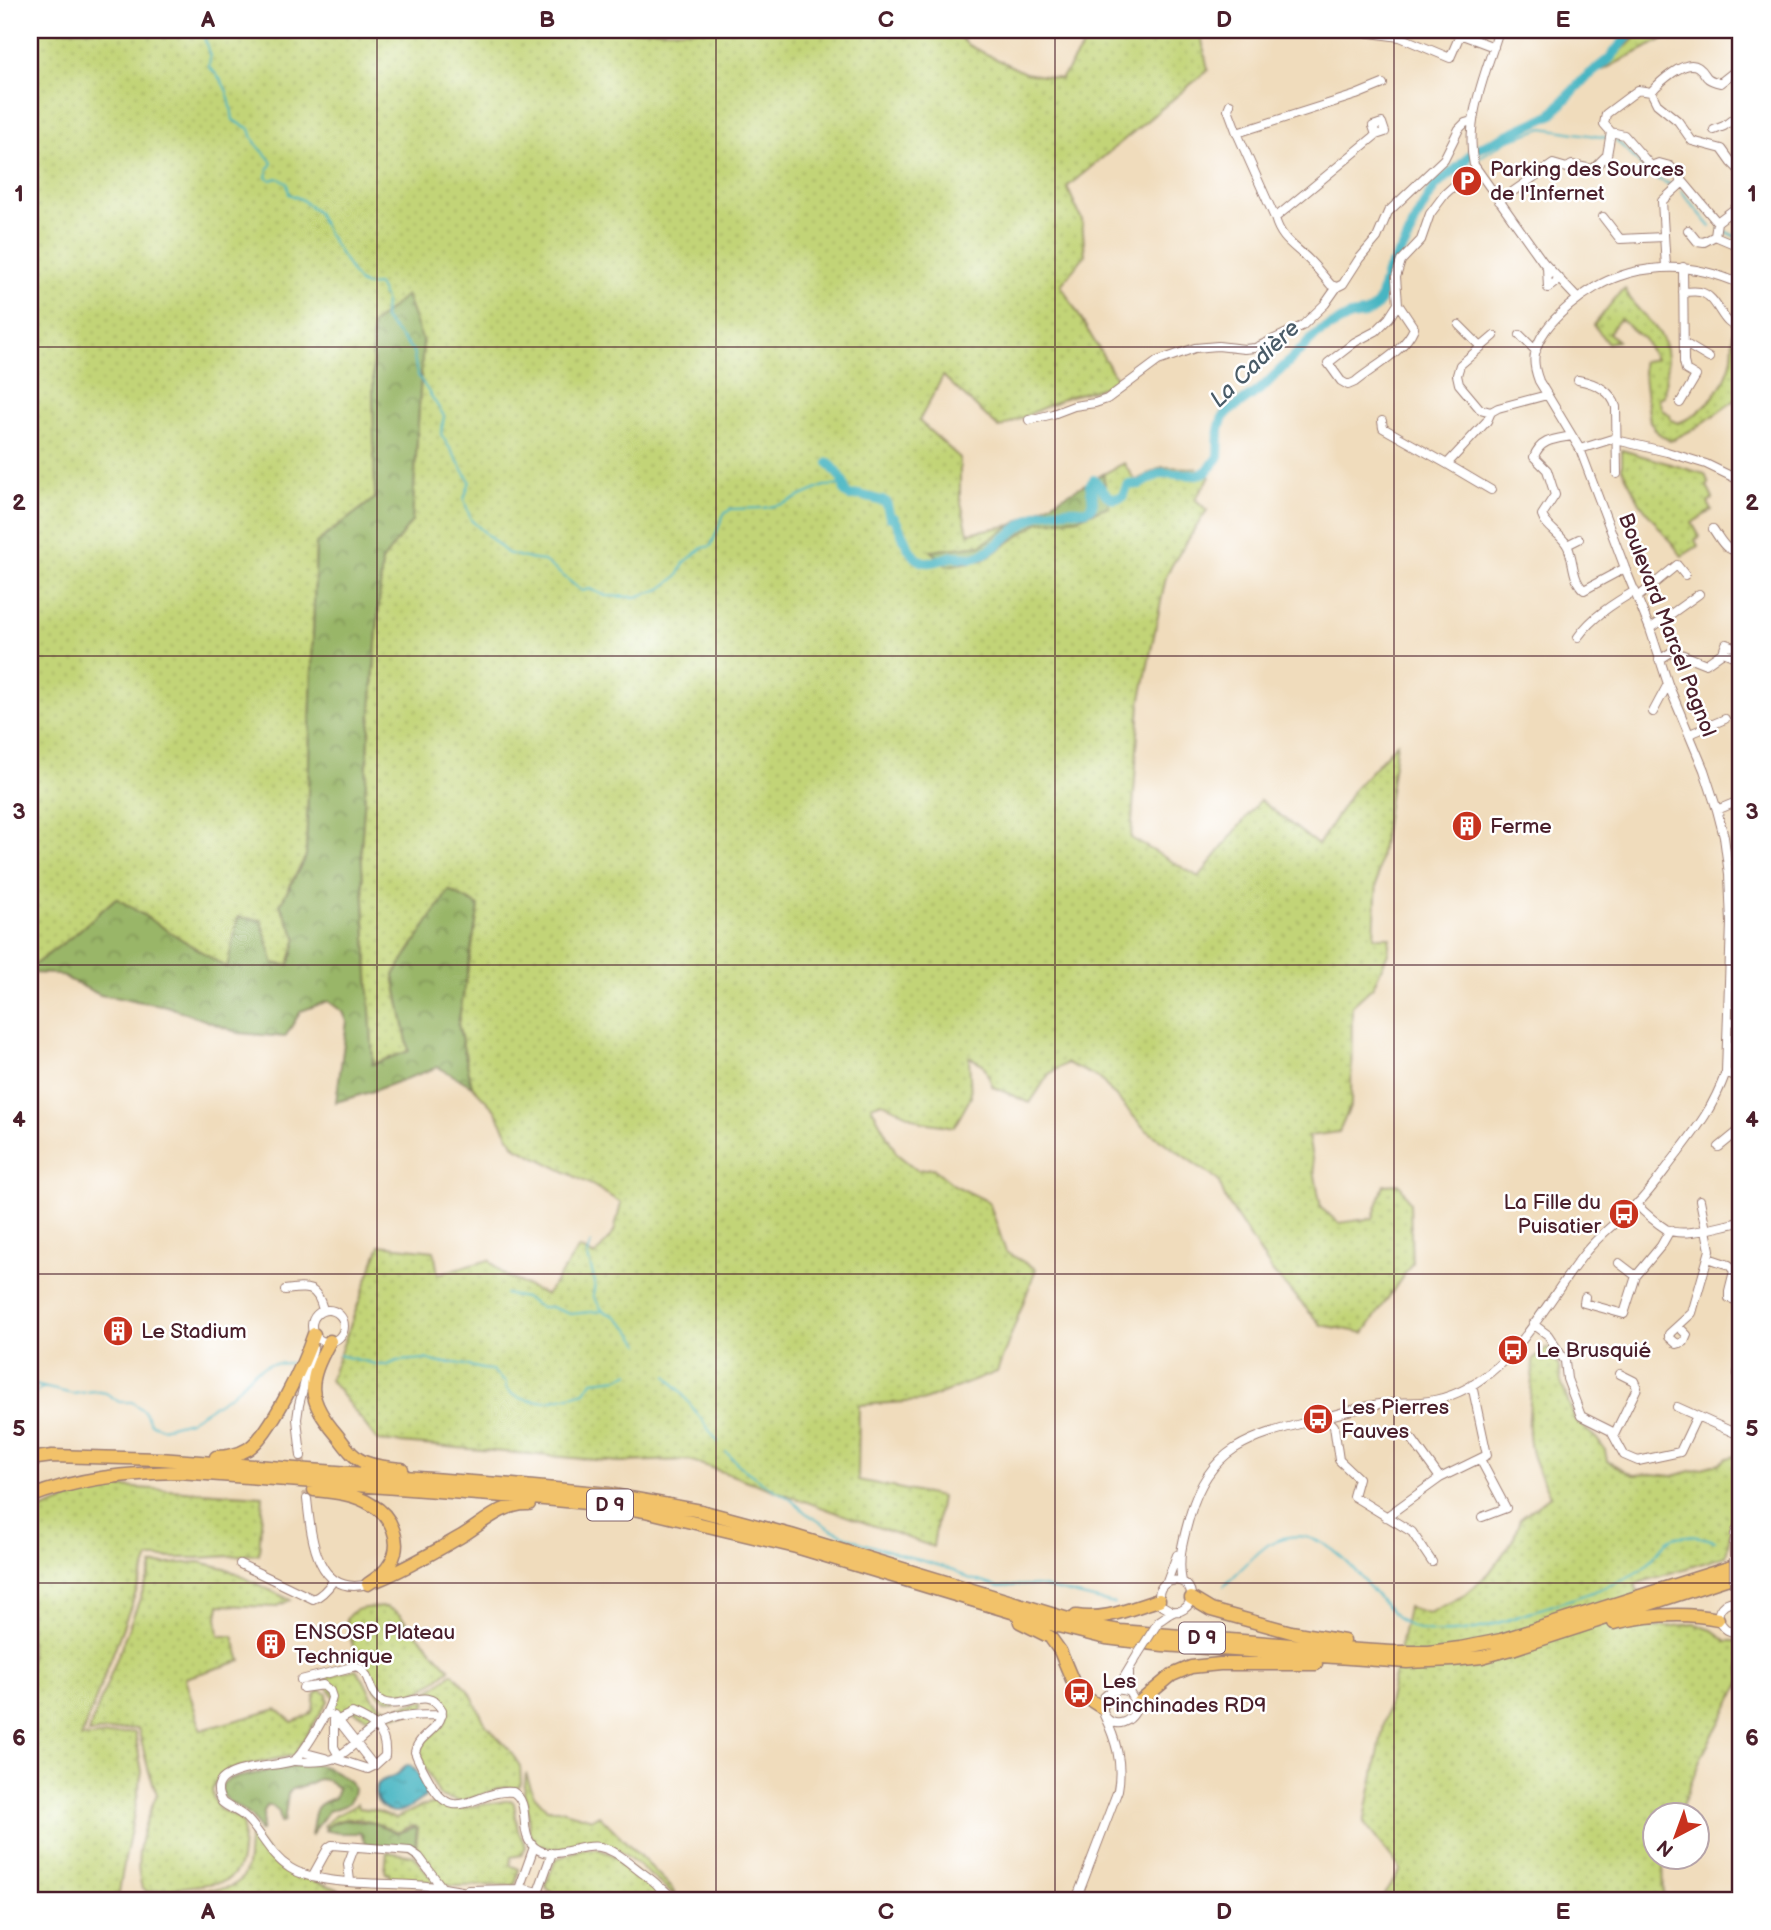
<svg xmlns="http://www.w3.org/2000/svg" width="1771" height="1930" font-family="'Balsamiq Sans',sans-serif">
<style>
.grass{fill:url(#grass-dots);stroke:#867a51;stroke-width:2}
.forest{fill:url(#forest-crowns);stroke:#726a4a;stroke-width:2}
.water{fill:url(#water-ripples);stroke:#486a76;stroke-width:2}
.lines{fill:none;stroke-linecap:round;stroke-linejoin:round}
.stream{stroke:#47b5c2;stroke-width:2}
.river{stroke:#47b5c2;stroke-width:10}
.minor-tunnel{stroke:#cfb69f;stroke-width:8;stroke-dasharray:8 4;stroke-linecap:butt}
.minor-casing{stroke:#9d7e74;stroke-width:10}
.highway-casing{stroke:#9d7e74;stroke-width:15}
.minor{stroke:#fff;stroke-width:8}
.highway{stroke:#f2c26a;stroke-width:12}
.minor-bridge-casing{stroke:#9d7e74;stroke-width:10;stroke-linecap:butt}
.minor-bridge{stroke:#fff;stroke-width:8}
.grid{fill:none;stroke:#4a1f2b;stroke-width:2;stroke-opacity:0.55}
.labels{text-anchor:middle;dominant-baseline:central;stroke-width:5;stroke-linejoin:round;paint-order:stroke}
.shield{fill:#fff;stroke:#80626b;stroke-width:2}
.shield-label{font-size:19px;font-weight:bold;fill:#4a1f2b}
.poi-label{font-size:21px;fill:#4a1f2b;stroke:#fff;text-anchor:start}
.street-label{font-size:21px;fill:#4a1f2b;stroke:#fff}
.water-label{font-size:23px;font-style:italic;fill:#495b67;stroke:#fff}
.neatline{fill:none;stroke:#4a1f2b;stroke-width:2.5}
.grid-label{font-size:23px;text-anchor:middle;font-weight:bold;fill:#4a1f2b}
</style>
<defs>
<pattern id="grass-dots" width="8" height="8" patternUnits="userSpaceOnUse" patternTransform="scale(1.75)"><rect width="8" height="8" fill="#c2d477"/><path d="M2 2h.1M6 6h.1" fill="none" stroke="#a8b667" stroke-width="1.8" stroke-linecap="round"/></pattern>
<pattern id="forest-crowns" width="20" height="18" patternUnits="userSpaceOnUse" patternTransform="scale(1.75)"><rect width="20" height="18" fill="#99b668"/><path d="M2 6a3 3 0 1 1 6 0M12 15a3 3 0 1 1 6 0" fill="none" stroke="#7f9356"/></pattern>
<pattern id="water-ripples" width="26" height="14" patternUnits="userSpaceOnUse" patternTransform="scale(1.75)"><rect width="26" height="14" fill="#47b5c2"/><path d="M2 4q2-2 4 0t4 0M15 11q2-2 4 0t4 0" fill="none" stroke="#3d939e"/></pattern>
</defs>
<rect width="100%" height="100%" fill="#fff"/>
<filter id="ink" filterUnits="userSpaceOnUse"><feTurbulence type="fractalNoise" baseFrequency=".0143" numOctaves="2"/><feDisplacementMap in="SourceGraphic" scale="14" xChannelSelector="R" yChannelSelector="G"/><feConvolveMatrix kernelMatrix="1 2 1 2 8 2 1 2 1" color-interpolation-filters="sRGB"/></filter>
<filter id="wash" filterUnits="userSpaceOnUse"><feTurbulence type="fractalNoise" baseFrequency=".00686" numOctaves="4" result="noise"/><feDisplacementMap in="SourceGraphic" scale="28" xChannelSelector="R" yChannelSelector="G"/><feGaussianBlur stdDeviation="1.57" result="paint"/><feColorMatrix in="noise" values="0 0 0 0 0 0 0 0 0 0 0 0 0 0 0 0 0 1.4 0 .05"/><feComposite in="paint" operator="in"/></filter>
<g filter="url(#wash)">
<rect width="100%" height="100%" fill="#f0dcbc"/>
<!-- grass -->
<path class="grass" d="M 30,30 L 953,30 L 968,45 L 1025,73 L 1061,79 L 1094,30 L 1200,30 L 1208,70 L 1067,187 L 1082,220 L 1085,255 L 1061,285 L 1119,383 L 1067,397 L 999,428 L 943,376 L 919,421 L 960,458 L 960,498 L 968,533 L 1012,525 L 981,545 L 932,551 L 983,560 L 1039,522 L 1078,518 L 1108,505 L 1103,474 L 1124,463 L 1135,481 L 1162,467 L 1196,468 L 1210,477 L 1195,499 L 1207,510 L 1172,565 L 1166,577 L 1140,704 L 1131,838 L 1199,877 L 1260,800 L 1318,845 L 1354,789 L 1397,743 L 1377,880 L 1374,937 L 1390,937 L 1388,953 L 1373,987 L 1352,1006 L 1351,1105 L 1339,1132 L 1308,1136 L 1321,1208 L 1339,1223 L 1373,1218 L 1384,1185 L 1400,1184 L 1410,1203 L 1412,1263 L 1364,1333 L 1321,1325 L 1272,1271 L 1226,1200 L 1218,1180 L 1145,1129 L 1099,1078 L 1067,1063 L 1049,1074 L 1030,1103 L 993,1087 L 983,1064 L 969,1057 L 971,1097 L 954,1127 L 922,1122 L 882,1102 L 871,1106 L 897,1154 L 917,1170 L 933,1168 L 954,1185 L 989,1202 L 1006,1252 L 1036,1269 L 997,1372 L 922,1401 L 859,1405 L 858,1480 L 941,1497 L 933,1547 L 689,1460 L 619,1462 L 378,1441 L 330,1380 L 380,1245 L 434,1251 L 438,1274 L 489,1260 L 504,1275 L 546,1295 L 579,1248 L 595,1256 L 614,1232 L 621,1203 L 592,1185 L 514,1146 L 495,1110 L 472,1086 L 458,1024 L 479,906 L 449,891 L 394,975 L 409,1051 L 373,1065 L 361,848 L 382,561 L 412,521 L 423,342 L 372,325 L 375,499 L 316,543 L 306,856 L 280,905 L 297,938 L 289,965 L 274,964 L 227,968 L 116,898 L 74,935 L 30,968 Z
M 1641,30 L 1690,30 L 1661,40 L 1603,70 L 1602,67 L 1631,42 Z
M 1625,289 C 1633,308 1649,318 1660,334 C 1671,352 1667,377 1664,396 L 1658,398 L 1662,409 L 1670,415 L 1671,420 L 1678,423 C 1704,414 1729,383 1732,356 C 1733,348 1733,340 1733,333 L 1736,330 L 1740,330 L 1741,333 L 1741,396 L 1696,428 L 1670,441 L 1658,433 L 1650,422 L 1642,362 L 1655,359 L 1644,339 L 1620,319 L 1609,333 L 1618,341 L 1607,343 L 1594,325 L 1621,291 Z
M 1622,450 L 1705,474 L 1709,484 L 1707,486 L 1713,499 L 1708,503 L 1712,510 L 1692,523 L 1700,537 L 1695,540 L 1698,546 L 1682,556 L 1640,503 L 1622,469 Z
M 1548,1348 L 1559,1367 L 1561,1382 L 1575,1420 L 1596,1438 L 1605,1450 L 1607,1461 L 1633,1475 L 1653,1474 L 1673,1476 L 1720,1463 L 1727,1458 L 1741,1455 L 1741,1514 L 1730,1534 L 1726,1556 L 1635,1584 L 1651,1628 L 1695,1624 L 1712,1630 L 1727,1641 L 1741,1641 L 1741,1683 L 1703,1753 L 1679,1814 L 1656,1814 L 1656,1856 L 1663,1857 L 1664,1900 L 1380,1900 L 1401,1870 L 1364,1823 L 1408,1607 L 1429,1613 L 1465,1595 L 1489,1573 L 1513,1540 L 1520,1519 L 1550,1496 C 1544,1483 1536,1468 1532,1454 C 1524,1424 1533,1390 1533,1359 Z
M 121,1487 L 263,1496 L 259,1554 L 200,1558 L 149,1558 L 81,1738 L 135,1732 L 142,1772 L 121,1880 L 118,1900 L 30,1900 L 30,1514 L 83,1494 Z
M 199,1562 L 225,1568 L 290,1600 L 276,1607 L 219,1605 L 217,1617 L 219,1636 L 233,1636 L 241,1661 L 185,1678 L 201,1730 L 277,1709 L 292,1722 C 296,1720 304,1718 309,1715 C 319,1707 308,1697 321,1690 L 327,1694 L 328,1701 L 294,1755 L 231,1769 L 218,1778 L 212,1790 L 213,1797 L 219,1809 L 238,1818 L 243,1824 C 242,1847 246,1873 222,1882 L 147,1892 L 142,1888 C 132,1857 144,1823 157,1794 L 149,1772 L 138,1728 L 88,1733 L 153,1565 Z
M 386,1607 L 397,1612 L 450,1669 C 430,1685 413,1701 385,1699 C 369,1690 375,1671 357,1662 L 346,1620 C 353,1605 371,1608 386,1607 Z
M 356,1669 C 369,1682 370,1709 392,1708 C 404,1707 414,1701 426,1701 L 426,1705 L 417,1712 L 371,1719 L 351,1710 L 337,1714 L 333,1709 L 335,1699 L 326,1684 L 311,1682 L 310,1681 Z
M 453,1673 L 471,1694 L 486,1725 L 509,1749 L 520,1766 L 521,1783 L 517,1789 L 508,1787 L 498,1789 L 461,1802 L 440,1796 L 418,1754 C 423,1732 447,1735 448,1711 C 443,1701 435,1694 424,1695 Z
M 526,1773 L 533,1794 L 547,1809 L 558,1809 L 592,1819 L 599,1815 L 671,1887 L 678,1897 L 675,1896 L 627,1856 L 603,1842 L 553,1849 L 538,1845 L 534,1841 L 529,1831 L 528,1808 L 524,1793 Z
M 511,1800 L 514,1803 L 518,1830 L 526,1847 L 521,1855 L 511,1857 L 510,1865 L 519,1869 L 515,1885 L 454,1886 L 442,1884 L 412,1849 L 416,1847 L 418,1828 C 412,1823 405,1829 399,1832 C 374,1823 351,1810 326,1827 L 324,1826 C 333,1814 346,1812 357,1804 L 359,1808 L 374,1810 L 396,1818 L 422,1806 L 432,1804 L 441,1804 L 456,1809 Z
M 253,1836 L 274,1860 L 292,1873 L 335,1888 L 339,1890 L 338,1893 L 302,1900 L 285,1897 L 277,1900 L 153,1900 C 166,1896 181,1892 195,1890 C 213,1888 233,1893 244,1875 C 250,1864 247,1848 250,1837 Z
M 582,1849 L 598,1849 L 613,1855 L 658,1889 L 661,1900 L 568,1900 L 550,1891 L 546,1887 L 546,1883 L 556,1859 Z
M 387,1852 L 414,1856 L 436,1884 L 391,1881 L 390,1875 L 386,1873 L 385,1871 Z"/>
<!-- forest -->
<path class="forest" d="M 406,295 L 423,342 L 412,521 L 382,561 L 361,848 L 373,1064 L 409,1051 L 394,975 L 449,890 L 479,906 L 458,1024 L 472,1086 L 438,1067 L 370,1092 L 336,1102 L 347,1021 L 343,1012 L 328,1001 L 301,1011 L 285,1037 L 239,1033 L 167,1006 L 100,995 L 58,974 L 30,973 L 30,968 L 74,935 L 116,898 L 227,968 L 238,917 L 261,920 L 274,964 L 289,965 L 297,938 L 280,905 L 306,856 L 316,543 L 375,498 L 372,325 Z
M 1103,474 L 1109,506 L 1078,518 L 1039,522 L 983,560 L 947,566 L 931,551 L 981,545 L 1012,525 Z
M 306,1763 C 323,1764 344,1773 354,1788 C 353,1805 343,1807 328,1811 L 311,1836 C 316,1813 310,1805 335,1798 L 338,1788 L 327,1780 L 318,1779 L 302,1787 L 292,1788 L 288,1794 L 284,1822 L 281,1823 L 279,1812 L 272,1806 L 267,1806 L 264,1812 L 261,1831 L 259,1831 C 251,1805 230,1811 221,1791 L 223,1783 L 229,1779 Z
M 344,1820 L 374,1823 L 399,1833 L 415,1827 L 417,1828 L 415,1846 L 411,1848 L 365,1844 L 362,1836 L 360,1833 L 338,1833 L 325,1830 L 326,1828 L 333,1823 Z"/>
<!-- water -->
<path class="water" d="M 407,1765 L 411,1766 C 420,1774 425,1785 426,1796 C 419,1801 410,1808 402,1811 C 386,1816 369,1799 378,1784 C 381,1779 389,1779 394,1776 C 399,1774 403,1769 407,1765 Z"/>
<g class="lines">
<!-- stream -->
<path class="stream" d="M 202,30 L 210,57 L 209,67 C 227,83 230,97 233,120 L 250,129 C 255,149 264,149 272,163 L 268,169 L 266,177 L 271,180 L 278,178 L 287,183 L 289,194 L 301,199 L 317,212 L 326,231 L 358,282 L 366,286 L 378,285 L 385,299 L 384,319 L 413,351 L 417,374 L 444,416 L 441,434 L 470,481 L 464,499 L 471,520 L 507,553 L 529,559 L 544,561 L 582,591 L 590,589 L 606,596 L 636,597 L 661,589 L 678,576 L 684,563 L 702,548 L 711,546 L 724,514 L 731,509 L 764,508 L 783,504 L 824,486 L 844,485
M 1616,140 L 1653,177 L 1671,185
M 1478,158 L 1509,140 L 1543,128 L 1608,138
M 1681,191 L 1711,227
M 1720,229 L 1741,239
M 591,1243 L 587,1254 L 595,1282 L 593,1296 L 603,1311 L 615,1316 L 627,1326 L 641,1345
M 505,1294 L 525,1298 L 540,1307 L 551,1307 L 570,1314 L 602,1311
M 339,1355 L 379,1365 L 388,1365 L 397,1361 L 425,1359 L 440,1363 L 456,1363 L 492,1371 L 506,1383 L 506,1389 C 528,1410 559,1399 585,1392 L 592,1381 L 619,1378 L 630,1373
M 667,1376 L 681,1392 L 718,1442
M 30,1384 L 73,1394 L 94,1391 L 106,1393 L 119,1402 L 132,1402 L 144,1411 L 150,1423 L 162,1428 L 189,1421 L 232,1394 L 255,1371 L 269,1364 L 290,1363
M 30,1397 L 43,1387
M 726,1452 L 741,1467 L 766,1485 L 789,1498 L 806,1513 L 831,1529 L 862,1543 L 954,1570 L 968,1578 L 999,1587 L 1028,1585 L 1045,1587 L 1114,1604
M 1224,1586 C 1238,1573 1256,1552 1271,1543 C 1323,1515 1359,1579 1390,1610 C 1395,1615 1400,1621 1406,1624 C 1420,1632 1437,1633 1452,1632 C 1482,1631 1512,1618 1540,1609 C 1574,1598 1608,1589 1639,1571 C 1653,1564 1659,1544 1673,1538 C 1685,1534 1704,1537 1715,1541"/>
<!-- river -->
<path class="river" d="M 829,463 C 836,472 845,480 845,492 L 850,496 L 860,495 L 886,502 L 890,517 L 894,518 C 902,530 905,547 915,557 C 925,567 939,560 950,557 C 960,554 967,560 977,557 C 998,549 1017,524 1040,514 C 1047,511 1070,509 1078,510 C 1082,510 1084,512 1088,509 C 1097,505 1091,492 1090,485 L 1094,480 L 1107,495 L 1114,499 L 1122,497 L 1128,485 L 1140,484 L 1161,473 L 1196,475 L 1206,472 L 1218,458 L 1219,430 L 1222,419 L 1228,412 L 1263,387 L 1318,333 L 1350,316 L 1365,314 L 1371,311 L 1378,304 L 1381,297 L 1387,272 L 1405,245 L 1416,219 L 1435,186 L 1460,166 L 1475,150 L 1551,115 L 1584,79 L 1609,59 L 1633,30"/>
</g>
</g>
<g filter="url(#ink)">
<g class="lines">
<!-- minor-tunnel -->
<path class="minor-tunnel" d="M 301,1456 L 307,1499"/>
<!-- minor casing -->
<g class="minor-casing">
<path id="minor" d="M 1020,30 L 1029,35 L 1032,30
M 1348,30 L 1400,37 L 1450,58 L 1460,35
M 1449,30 L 1494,47
M 1499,30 C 1486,73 1464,120 1474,165 L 1543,262 L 1577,298
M 1383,84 L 1356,95 L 1237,133 L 1275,218 C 1281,240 1294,245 1309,260 C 1317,268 1324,277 1331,285 L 1337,287 L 1343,284 L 1359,259 L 1377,238 L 1388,212 L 1444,159 L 1459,129 L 1465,123 L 1472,121
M 1651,92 L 1657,104 L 1678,121 L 1692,141 L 1722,149 L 1732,163 L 1741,172
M 1230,104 L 1228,109 L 1237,133
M 1714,130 L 1724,126 L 1741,113
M 1611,132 L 1624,135 L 1651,166 L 1659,163 L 1670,166 L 1717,222 L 1741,204
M 1499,201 L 1553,164 L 1567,168 L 1572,165 L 1593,169 L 1607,155 L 1611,132 L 1604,124 L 1606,114 L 1638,90 L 1651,92 C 1659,83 1685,58 1698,67 C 1709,75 1701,78 1720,83 L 1739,68 L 1741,71
M 1603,217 L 1620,239 L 1664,237
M 1275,218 L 1376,135 L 1373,126 L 1382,123 L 1385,132 L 1376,135
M 1717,222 L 1715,236 L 1741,247
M 1688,230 L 1697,241 L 1704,242 L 1715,236
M 1547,267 L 1548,288 L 1560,279
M 1666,267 L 1662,201 L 1682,183
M 1683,292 C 1688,292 1695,291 1700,292 C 1720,297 1721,328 1741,327
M 1398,304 L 1414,328 C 1404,352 1374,366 1355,382 L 1348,385 L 1341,381 L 1328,363 L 1355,342 L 1376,331 L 1389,318 L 1398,304 L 1396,277 L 1401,261 L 1421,240 L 1430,214 L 1445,194 L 1457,183 L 1477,170
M 1459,325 L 1480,346
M 1520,335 L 1536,351
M 1494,336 L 1460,365 L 1457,375 L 1459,384 L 1480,409 L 1491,412 L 1498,408 L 1547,395
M 1684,343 L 1709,358
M 1578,380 C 1595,383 1611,390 1616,407 L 1617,474
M 1680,403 L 1696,376 L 1686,370 L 1684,362 L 1683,267
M 1029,420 L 1053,414 L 1074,406 L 1095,403 L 1107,399 L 1158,361 L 1195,348 L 1218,346 L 1244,349 L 1255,348 L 1302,326 L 1325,304 L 1337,287
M 1382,421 L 1383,428 L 1447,464 L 1487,421 L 1491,412
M 1572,436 C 1556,439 1540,439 1534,457 L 1547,470 L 1555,495 L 1542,515 C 1546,528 1562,534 1568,547 C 1574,561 1572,580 1584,590 L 1625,568
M 1580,449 L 1612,439 L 1667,452 L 1706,464 L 1741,481
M 1447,464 L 1491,490
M 1713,529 C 1721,540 1727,556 1741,547
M 1567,545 L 1579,539
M 1638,597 L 1677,565 L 1685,575
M 1650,629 L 1699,594
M 1578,637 C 1592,617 1614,603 1635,591
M 1723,652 L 1726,644 L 1741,650 L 1738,658
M 1659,660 L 1673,651 L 1706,664 L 1723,652 L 1741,659
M 1653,712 L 1668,684
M 1690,734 L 1725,719
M 1717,810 L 1741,800
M 1728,1021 L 1741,1022
M 1726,1072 L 1741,1079
M 1719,1147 L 1741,1129
M 1636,1204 C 1645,1213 1655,1222 1666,1229 C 1683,1239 1722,1225 1741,1222
M 1708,1258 L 1729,1265 L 1734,1271 L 1729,1291 L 1729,1298 L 1741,1302
M 1619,1263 L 1636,1276 L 1661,1246 L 1670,1230
M 1731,1284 L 1741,1287
M 285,1290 C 307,1287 317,1285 323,1310
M 1585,1297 L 1584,1303 L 1624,1314 L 1636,1276
M312 1326a16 16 0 1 1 32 0a16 16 0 1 1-32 0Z
M 1533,1324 L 1548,1335 L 1565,1361 L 1567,1379 L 1581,1416 L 1611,1431 L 1624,1455 L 1638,1461 L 1680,1452 L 1697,1416 L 1737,1434 L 1741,1433
M 1678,1326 L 1687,1335 L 1684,1342 L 1677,1344 L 1669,1337 L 1669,1334 L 1692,1313 L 1710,1250 L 1700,1200
M 1738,1374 L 1739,1369 L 1741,1368
M 1677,1407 L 1697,1416
M 1329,1416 L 1330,1422 L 1334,1426 L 1339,1460 L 1358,1478 L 1353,1496 L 1412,1532 L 1432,1562
M 1614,1435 L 1637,1388 L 1634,1381 L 1620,1374
M 1412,1439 L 1440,1478
M 301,1456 L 297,1419 L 299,1405 L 313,1349
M 1480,1459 L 1506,1508 L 1482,1517
M 307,1499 C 311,1534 315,1598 368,1584
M 1386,1517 L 1440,1478 L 1487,1455 L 1472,1385
M 1734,1551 L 1735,1534 L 1741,1519
M 240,1564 L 313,1599 C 322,1596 329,1587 334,1580
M 1167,1582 L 1177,1555
M 1182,1582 C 1177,1558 1184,1537 1190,1515 C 1209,1447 1251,1436 1312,1421 C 1334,1415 1356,1408 1379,1404 C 1393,1402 1407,1403 1421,1402 C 1442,1400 1463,1392 1480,1380 C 1524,1351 1552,1294 1584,1254 C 1601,1232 1623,1218 1642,1199 C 1654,1186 1664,1171 1675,1157 C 1698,1127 1713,1108 1726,1072 L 1731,923 L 1729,874 L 1724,837 L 1717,810 L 1704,770 L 1668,684 L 1650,629 L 1625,568 L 1580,449 L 1539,381 C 1536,373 1533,363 1535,354 C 1540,322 1591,285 1620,276 C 1633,271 1648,269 1662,268 C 1690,266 1716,273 1741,284
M 1741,1601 C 1728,1599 1718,1606 1718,1619 C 1724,1629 1729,1634 1741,1631
M 1159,1621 C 1163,1619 1168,1614 1173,1612 C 1181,1609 1176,1614 1184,1609 C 1189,1606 1191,1600 1191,1594 C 1188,1572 1150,1578 1161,1605 L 1173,1612
M 301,1680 L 356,1666 C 373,1672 366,1698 386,1703 C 406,1708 428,1686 442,1710 C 442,1730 419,1733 415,1752 C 419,1763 425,1773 430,1782 C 454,1828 478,1788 513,1792 C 533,1804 516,1836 537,1849 C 555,1861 580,1843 600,1847 C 616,1850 629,1863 641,1872 C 652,1880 663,1886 664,1900
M 303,1688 L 323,1685 L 330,1691 L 332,1697 C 331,1708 302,1757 293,1761 C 274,1768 200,1765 222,1802 C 230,1809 242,1812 248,1820 C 263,1836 271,1856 290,1868 C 321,1887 390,1882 427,1886 C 454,1888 480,1895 506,1900
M 1117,1689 L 1138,1654
M 1129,1692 C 1119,1687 1111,1690 1104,1697 C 1095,1721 1122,1734 1135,1712 L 1135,1702 L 1129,1692 L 1129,1671
M 327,1712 L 338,1720 L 374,1766
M 334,1716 L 334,1747 L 339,1756
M 302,1752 L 325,1758
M 334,1758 L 368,1769 L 374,1766 L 385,1756 C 387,1731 374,1722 352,1713 L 338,1720
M 294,1761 C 306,1762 320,1763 332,1759 C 351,1752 363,1732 382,1723 C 400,1715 422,1715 442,1715
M 312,1877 L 328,1848 L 332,1845 L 410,1851 L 419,1857 L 443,1889
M 350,1881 L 348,1864 L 354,1848
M 519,1889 L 534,1847
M 663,1889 L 675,1900
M 468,1890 L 525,1889 L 538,1892 L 561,1900
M 538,1892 L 552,1853
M 1076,1900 L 1118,1790 C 1123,1763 1116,1740 1104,1715"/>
</g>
<!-- highway casing -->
<g class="highway-casing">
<path id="highway" d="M 330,1341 C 307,1382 306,1399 337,1435 C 345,1445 352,1457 364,1462 C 376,1467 390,1468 402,1469
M 216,1457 C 228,1457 238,1455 248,1449 C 271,1434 305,1361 314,1334
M 30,1459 L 52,1456 L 160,1459 L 513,1485 L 608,1494 L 701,1511 L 791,1535 L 1091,1626 L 1120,1631 L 1328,1648 L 1392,1652 L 1429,1652 L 1460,1648 L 1501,1640 L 1741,1564
M 314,1490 C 334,1492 355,1494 372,1505 C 391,1515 403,1542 391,1562 C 386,1572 377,1578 368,1584
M 30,1497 C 77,1478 129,1473 179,1472 L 544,1499 L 608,1505 L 645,1511 L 796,1547 L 1058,1626 L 1106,1638 L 1163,1645 L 1407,1662 L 1453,1660 L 1482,1657 L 1512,1649 L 1741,1574
M 378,1580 C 406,1569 434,1552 460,1537 C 482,1524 502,1503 529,1504
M 1191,1598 L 1211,1610 L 1291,1632 L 1344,1641
M 1076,1616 C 1106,1621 1131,1608 1159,1600
M 1020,1622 L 1050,1637 L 1060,1651 L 1076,1689 L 1082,1695 L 1101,1707
M 1614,1623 C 1647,1615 1684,1612 1718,1619
M 1136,1705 L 1172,1675 L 1191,1667 L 1220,1664 L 1316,1664"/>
</g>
<!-- minor -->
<use href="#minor" class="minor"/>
<!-- highway -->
<use href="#highway" class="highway"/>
<!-- minor-bridge casing -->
<g class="minor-bridge-casing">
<path id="minor-bridge" d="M 1734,1551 L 1734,1587
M 1138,1654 L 1157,1624"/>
</g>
<!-- minor-bridge -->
<use href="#minor-bridge" class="minor-bridge"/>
</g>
</g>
<!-- grid -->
<path class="grid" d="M 377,30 L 377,1900M 716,30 L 716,1900M 1055,30 L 1055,1900M 1394,30 L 1394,1900M 30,347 L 1741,347M 30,656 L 1741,656M 30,965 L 1741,965M 30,1274 L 1741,1274M 30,1583 L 1741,1583"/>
<!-- icons -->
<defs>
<g id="parking-disc" transform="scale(1.575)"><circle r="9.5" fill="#c8321e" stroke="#fff"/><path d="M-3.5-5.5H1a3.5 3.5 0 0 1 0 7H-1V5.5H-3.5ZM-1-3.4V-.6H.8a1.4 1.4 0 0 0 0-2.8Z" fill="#fff"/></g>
<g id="building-disc" transform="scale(1.575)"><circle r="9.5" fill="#c8321e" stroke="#fff"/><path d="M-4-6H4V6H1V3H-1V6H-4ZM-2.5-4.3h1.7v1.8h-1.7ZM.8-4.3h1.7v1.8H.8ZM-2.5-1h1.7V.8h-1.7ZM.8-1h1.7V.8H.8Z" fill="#fff"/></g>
<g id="bus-disc" transform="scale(1.575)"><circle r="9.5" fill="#c8321e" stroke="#fff"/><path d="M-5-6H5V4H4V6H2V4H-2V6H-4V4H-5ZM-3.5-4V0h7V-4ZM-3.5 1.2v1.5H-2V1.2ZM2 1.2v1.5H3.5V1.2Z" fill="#fff"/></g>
</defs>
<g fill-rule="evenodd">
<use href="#parking-disc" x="1467" y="181"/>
<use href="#building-disc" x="1467" y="826"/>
<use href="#bus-disc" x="1624" y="1214"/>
<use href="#building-disc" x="118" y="1331"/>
<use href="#bus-disc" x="1513" y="1350"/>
<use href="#bus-disc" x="1318" y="1419"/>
<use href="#building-disc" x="271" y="1644"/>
<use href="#bus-disc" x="1079" y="1693"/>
</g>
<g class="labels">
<!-- shield labels -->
<g class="shield">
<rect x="587" y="1489.5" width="46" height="31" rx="5"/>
<rect x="1179" y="1622.5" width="46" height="31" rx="5"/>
</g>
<g class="shield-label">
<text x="610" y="1505">D 9</text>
<text x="1202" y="1638">D 9</text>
</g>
<!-- poi labels -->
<g class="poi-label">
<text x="1490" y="169">Parking des Sources<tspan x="1490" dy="24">de l'Infernet</tspan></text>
<text x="1490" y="826">Ferme</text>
<text x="1601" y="1202" text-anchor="end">La Fille du<tspan x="1601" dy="24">Puisatier</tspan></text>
<text x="141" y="1331">Le Stadium</text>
<text x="1536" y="1350">Le Brusquié</text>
<text x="1341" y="1407">Les Pierres<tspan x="1341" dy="24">Fauves</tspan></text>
<text x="294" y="1632">ENSOSP Plateau<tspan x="294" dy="24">Technique</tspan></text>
<text x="1102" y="1681">Les<tspan x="1102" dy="24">Pinchinades RD9</tspan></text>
</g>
<!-- street labels -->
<g class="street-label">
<text transform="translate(1667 625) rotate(69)">Boulevard Marcel Pagnol</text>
</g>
<!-- water labels -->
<g class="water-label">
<text transform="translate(1255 364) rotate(-44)">La Cadière</text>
</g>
</g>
<!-- margin -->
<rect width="1771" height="1930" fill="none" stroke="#fff" stroke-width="77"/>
<!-- north arrow -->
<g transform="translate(1676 1836) rotate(221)"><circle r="33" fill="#ffffff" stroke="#b7a5aa" stroke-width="2"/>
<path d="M0-5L12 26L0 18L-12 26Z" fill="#c8321e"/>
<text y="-10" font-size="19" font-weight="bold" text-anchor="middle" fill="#4a1f2b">N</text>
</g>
<rect x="38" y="38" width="1694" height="1854" class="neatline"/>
<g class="grid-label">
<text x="208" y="27">A</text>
<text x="547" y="27">B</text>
<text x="886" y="27">C</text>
<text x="1224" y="27">D</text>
<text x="1563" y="27">E</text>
<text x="19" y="201">1</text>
<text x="1752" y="201">1</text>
<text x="19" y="510">2</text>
<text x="1752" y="510">2</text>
<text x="19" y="819">3</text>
<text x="1752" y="819">3</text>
<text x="19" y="1127">4</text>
<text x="1752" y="1127">4</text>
<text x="19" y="1436">5</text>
<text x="1752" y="1436">5</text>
<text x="19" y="1745">6</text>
<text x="1752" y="1745">6</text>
<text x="208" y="1919">A</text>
<text x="547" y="1919">B</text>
<text x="886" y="1919">C</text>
<text x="1224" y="1919">D</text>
<text x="1563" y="1919">E</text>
</g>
</svg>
